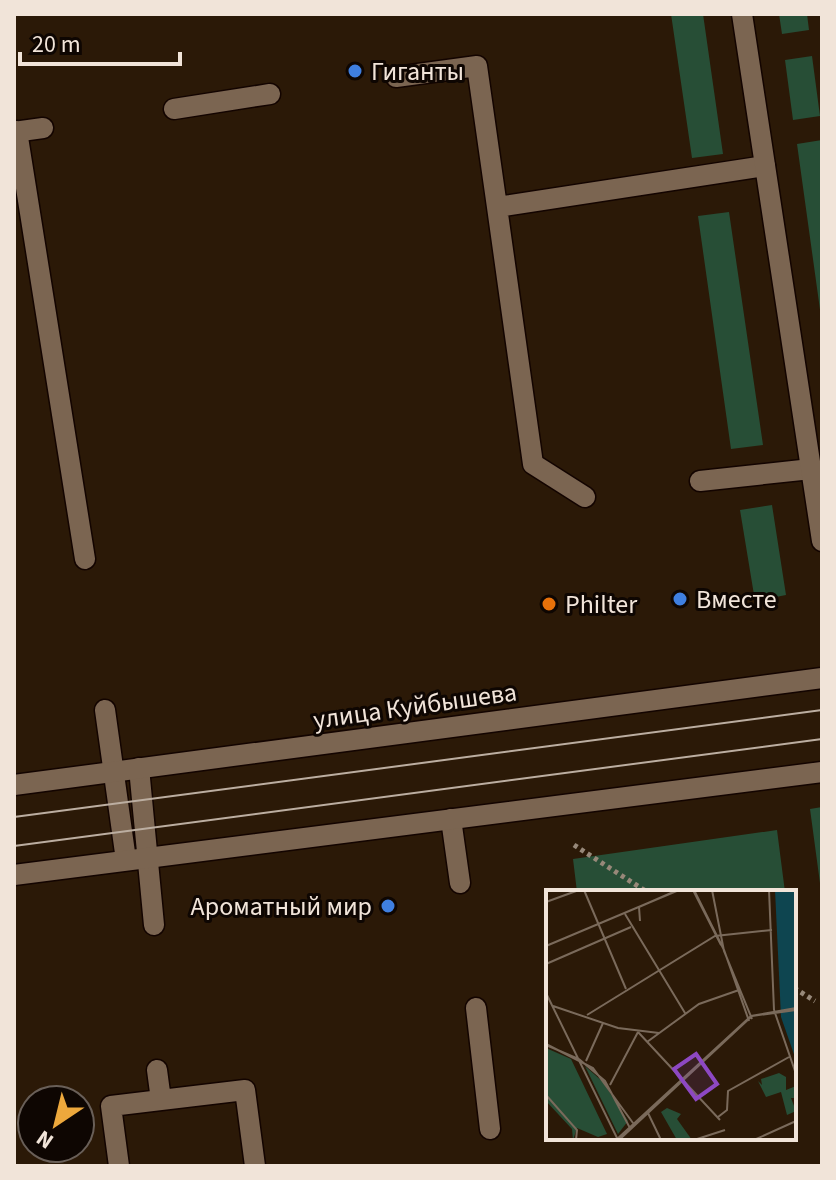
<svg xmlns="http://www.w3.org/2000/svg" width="836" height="1180" font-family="'Source Sans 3',sans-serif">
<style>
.green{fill:#274e36}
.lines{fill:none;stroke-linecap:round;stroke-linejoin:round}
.service-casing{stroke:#130400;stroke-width:23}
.minor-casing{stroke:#130400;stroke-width:23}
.secondary-casing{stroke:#130400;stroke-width:23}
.path{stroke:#978879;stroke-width:5;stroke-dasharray:4 4;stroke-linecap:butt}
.service{stroke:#7b6551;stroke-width:20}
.minor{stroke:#7b6551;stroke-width:20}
.secondary{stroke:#7b6551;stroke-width:20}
.tram{stroke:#bcaea1;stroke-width:2}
.shop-dot{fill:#3f7fe0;stroke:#0e0602;stroke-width:3}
.food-dot{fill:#e8710a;stroke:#0e0602;stroke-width:3}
.labels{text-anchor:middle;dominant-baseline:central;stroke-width:6;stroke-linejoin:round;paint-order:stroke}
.poi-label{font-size:26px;fill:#f1e4d9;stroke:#0e0602;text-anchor:start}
.street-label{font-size:26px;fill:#f1e4d9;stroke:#0e0602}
.inset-road{fill:none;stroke:#7a6a5b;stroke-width:2}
.view{fill:#8d48c3;fill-opacity:0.15;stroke:#8d48c3;stroke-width:4}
.inset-edge{fill:none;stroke:#f1e4d9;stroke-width:4}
</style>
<rect width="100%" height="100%" fill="#2b1907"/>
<!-- green -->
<path class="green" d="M 671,14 L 703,14 L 723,154 L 692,158 Z
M 779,14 L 807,14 L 809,30 L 782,34 Z
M 812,56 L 820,116 L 793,120 L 785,60 Z
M 822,140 L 822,324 L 797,144 Z
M 729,212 L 763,445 L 731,449 L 698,216 Z
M 772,505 L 786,595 L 755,601 L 740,510 Z
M 822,807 L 822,898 L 810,809 Z
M 777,830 L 785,892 L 577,892 L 573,859 Z"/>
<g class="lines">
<!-- service casing -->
<g class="service-casing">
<path id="service" d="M 396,77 L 477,66 L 497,207 L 765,166
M 174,109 L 270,94
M 17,131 L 85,559
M 14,132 L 43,128
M 497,207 L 533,464 L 585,497
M 700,481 L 811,469
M 105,710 L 126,860
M 139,768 L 154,925
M 451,819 L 460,883
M 476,1008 L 490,1129
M 161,1100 L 245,1090 L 255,1166
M 119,1166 L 111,1106 L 161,1100 L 157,1070"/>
</g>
<!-- minor casing -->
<g class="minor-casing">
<path id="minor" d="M 742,14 L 822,541"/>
</g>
<!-- secondary casing -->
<g class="secondary-casing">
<path id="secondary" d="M 14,785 L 822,678
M 14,875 L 822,772"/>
</g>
<!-- path -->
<path class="path" d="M 574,845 L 647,892
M 794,988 L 815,1001"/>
<!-- service -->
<use href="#service" class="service"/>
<!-- minor -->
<use href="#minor" class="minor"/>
<!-- secondary -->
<use href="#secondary" class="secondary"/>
<!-- tram -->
<path class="tram" d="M 14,817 L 822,710
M 14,846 L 822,739"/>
</g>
<!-- markers -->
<g class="shop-dot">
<circle cx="355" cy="71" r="8"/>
<circle cx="680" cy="599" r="8"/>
<circle cx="388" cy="906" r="8"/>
</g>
<circle class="food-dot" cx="549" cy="604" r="8"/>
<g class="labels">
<!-- poi labels -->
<g class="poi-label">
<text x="371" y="71">Гиганты</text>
<text x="696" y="599">Вместе</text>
<text x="565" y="604">Philter</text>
<text x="372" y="906" text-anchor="end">Ароматный мир</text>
</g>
<!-- street labels -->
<g class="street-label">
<text transform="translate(415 706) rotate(-8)">улица Куйбышева</text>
</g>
</g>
<!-- overview -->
<g transform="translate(546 890)">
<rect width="250" height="250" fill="#2b1907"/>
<path d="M 0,158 L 25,169 L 61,244 L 52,247 L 31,238 L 27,250 L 26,239 L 0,211 ZM 39,176 L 57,192 L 82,231 L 72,244 ZM 233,183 L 240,187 L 240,200 L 250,196 L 250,208 L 245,208 L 250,221 L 241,225 L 235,202 L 220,207 L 212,191 L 216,195 L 215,189 ZM 121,218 L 135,224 L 131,229 L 146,250 L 131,250 L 115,222 Z" fill="#274e36"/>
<path d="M 229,0 L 250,0 L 250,170 L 235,127 Z" fill="#0e4550"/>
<path class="inset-road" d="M 38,0 L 80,99M 147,0 L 175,55M 148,0 L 178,60 L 203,131M 166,0 L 178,61 L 206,129M 223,0 L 228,120M 0,12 L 33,0M 79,24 L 139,123M 94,31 L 93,17 L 132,0M 0,56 L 133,0M 0,74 L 85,37M 0,103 L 72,250M 7,116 L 72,138 L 113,143M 228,120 L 250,184M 41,125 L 169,46 L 226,40M 92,142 L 174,230M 101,152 L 153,114 L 193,100M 0,154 L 47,178 L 87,233M 0,155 L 33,169 L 59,191 L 85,240M 40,171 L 57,133M 64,195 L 92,142M 0,205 L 31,240 L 30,250M 101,221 L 115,250M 172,227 L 181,220 L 182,201 L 243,167M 70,250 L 205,126 L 250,118M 73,250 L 206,126 L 250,120M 148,250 L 179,240M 208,250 L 250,231"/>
<path class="view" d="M 150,164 L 171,194 L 150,209 L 128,179 Z"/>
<rect width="250" height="250" class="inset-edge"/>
</g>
<!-- border -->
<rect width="836" height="1180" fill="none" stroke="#f1e4d9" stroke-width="32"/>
<!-- north arrow -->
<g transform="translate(56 1124) rotate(215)"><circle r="38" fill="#0e0602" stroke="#695f58" stroke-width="2"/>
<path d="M0-6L14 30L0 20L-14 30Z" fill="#eda83c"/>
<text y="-12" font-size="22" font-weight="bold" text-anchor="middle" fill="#f1e4d9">N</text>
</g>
<!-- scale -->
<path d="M20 52v12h160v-12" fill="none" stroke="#f1e4d9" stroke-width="4"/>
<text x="32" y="52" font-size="24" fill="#f1e4d9" stroke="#0e0602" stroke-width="6" paint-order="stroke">20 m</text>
</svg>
